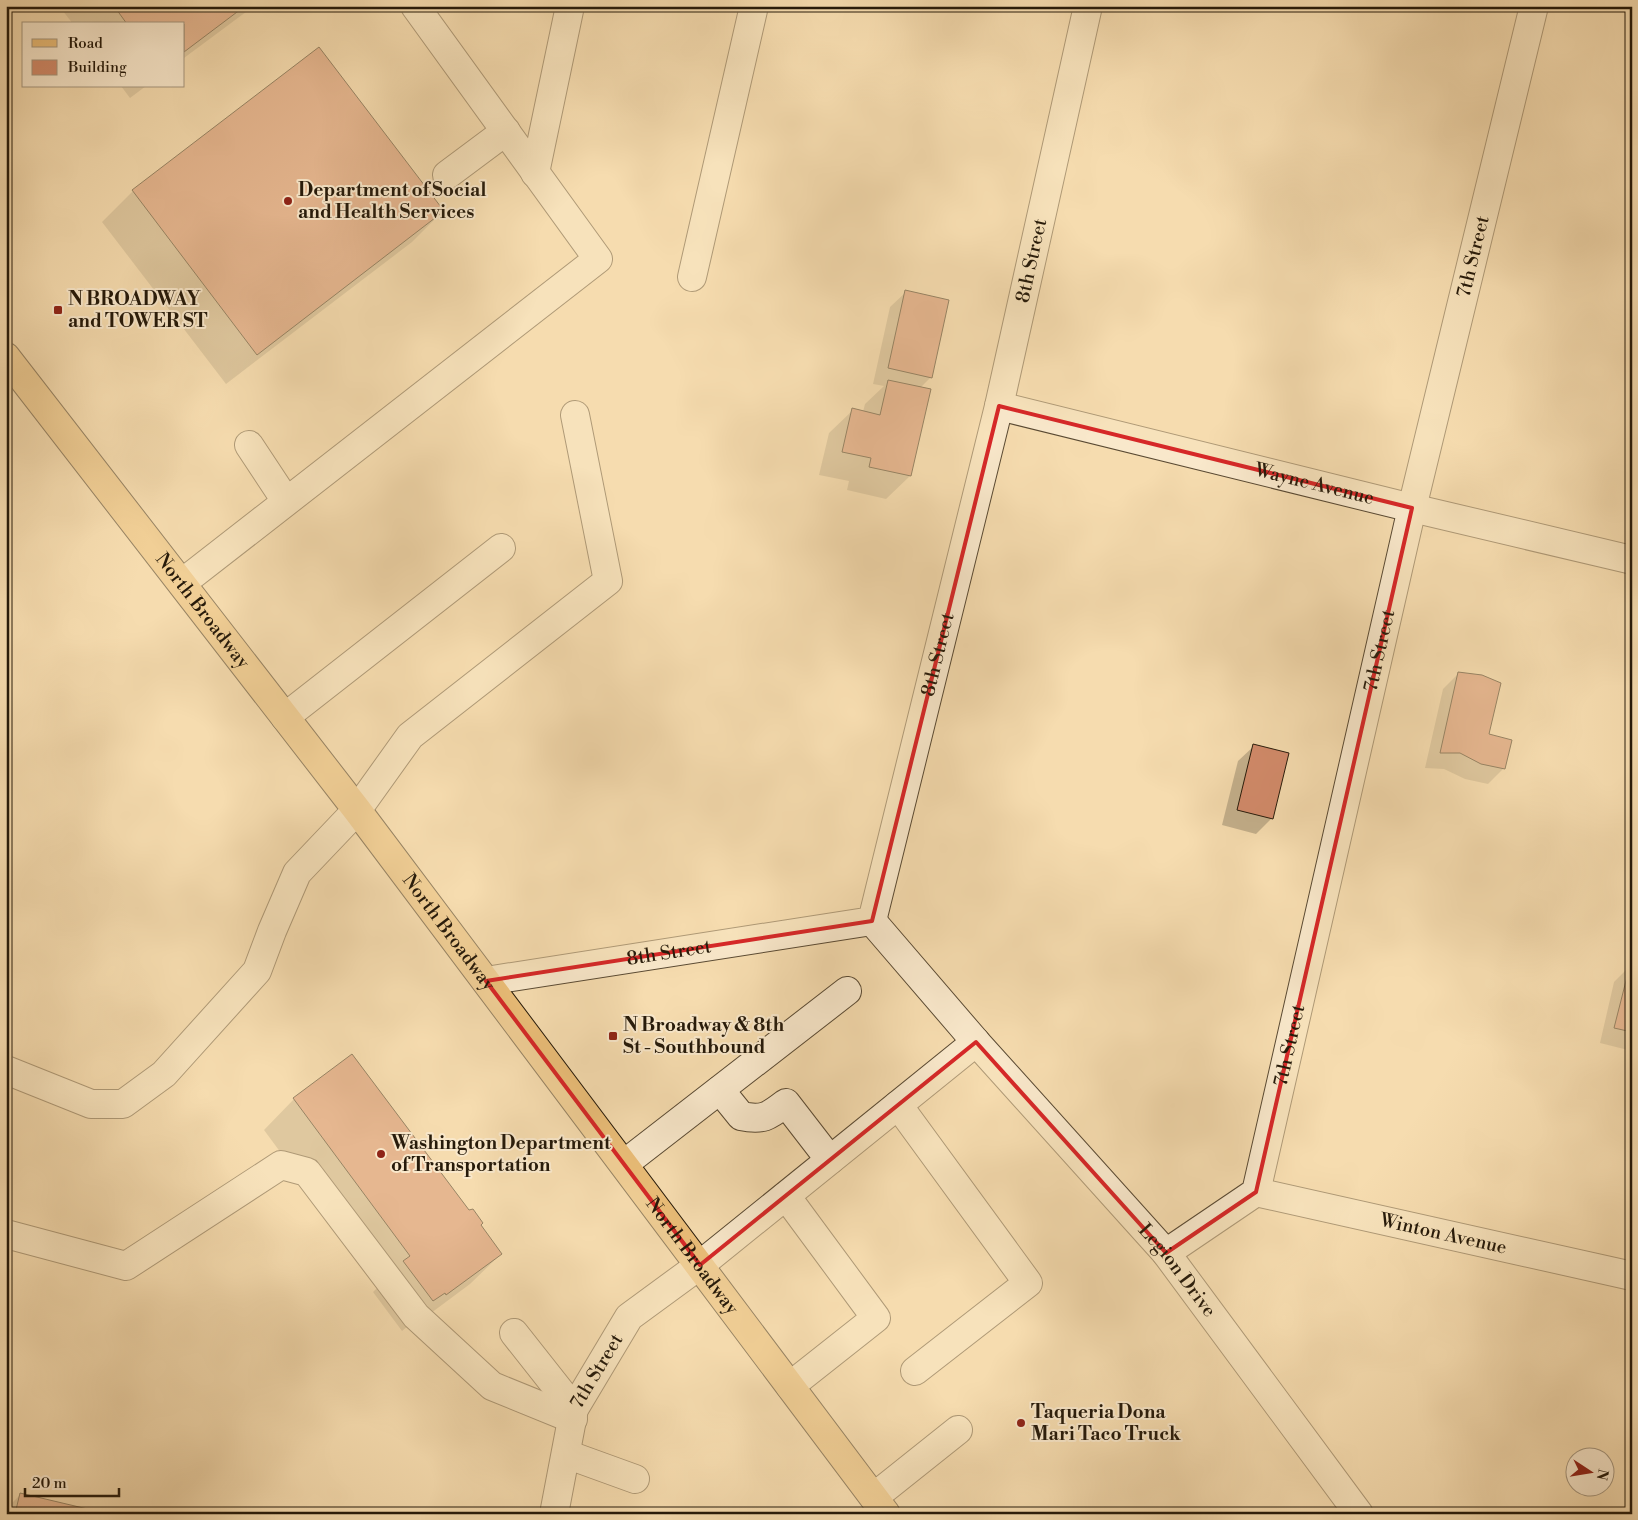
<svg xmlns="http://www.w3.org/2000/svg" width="1638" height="1520" font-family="'Libre Bodoni',serif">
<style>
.shadow{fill:#0003}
.building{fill:#d38b6b;stroke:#261a0a}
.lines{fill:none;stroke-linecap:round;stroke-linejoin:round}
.minor-casing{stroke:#5a4a33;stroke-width:30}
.major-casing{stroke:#261a0a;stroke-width:30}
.minor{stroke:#f9e8cb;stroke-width:28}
.major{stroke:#ebbe78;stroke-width:28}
.marked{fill:none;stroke:#d62828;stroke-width:4;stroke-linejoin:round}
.poi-dot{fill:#8f2418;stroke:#f9e8cb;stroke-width:2}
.labels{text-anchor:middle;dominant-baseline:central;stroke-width:4;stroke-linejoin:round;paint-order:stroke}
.poi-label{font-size:19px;font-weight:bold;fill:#261a0a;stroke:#f9e8cb;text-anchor:start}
.street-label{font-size:19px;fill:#261a0a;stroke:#f9e8cb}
</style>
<rect width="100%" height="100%" fill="#f6dcaf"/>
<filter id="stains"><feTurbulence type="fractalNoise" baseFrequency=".004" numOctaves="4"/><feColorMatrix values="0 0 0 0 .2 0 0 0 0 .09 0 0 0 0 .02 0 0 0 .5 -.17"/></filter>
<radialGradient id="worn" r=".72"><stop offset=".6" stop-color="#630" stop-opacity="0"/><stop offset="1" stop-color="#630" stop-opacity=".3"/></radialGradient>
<!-- shadow -->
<path class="shadow" d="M 59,6 L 254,6 L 184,58 L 184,24 L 73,24 Z
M 121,86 L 146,86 L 130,98 Z
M 133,191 L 443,211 L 412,242 L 226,384 L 102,222 Z
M 906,292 L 931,377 L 920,388 L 910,476 L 886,499 L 847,490 L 849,481 L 819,475 L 829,433 L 853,410 L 863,412 L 865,404 L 884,386 L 873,384 L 890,307 Z
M 1459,673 L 1504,768 L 1488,784 L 1465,779 L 1444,769 L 1425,768 L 1443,689 Z
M 1254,746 L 1272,818 L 1256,834 L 1222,825 L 1238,761 Z
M 1630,966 L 1632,966 L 1632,1051 L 1600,1043 L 1614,982 Z
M 294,1099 L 479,1225 L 501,1254 L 470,1284 L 415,1325 L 413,1322 L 402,1331 L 373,1292 L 379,1286 L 264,1130 Z
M 21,1494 L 94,1514 L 6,1514 L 6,1509 Z"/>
<!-- building -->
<path class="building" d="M 114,6 L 245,6 L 184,52 L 184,24 L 127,24 Z
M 319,47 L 444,211 L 257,355 L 132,190 Z
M 905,290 L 949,300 L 932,378 L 888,368 Z
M 888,380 L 931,389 L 911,476 L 869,467 L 871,458 L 842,452 L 852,408 L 880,415 Z
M 1458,672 L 1482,675 L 1501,683 L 1489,734 L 1512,740 L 1505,769 L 1481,764 L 1460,753 L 1440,753 Z
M 1253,744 L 1289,753 L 1273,819 L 1237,810 Z
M 1630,965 L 1632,965 L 1632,1032 L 1614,1028 Z
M 352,1054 L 469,1210 L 473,1209 L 483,1223 L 481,1225 L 502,1254 L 446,1295 L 445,1293 L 433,1301 L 403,1261 L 410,1256 L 293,1098 Z
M 20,1493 L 96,1511 L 96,1514 L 15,1514 Z"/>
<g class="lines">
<!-- minor casing -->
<g class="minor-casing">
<g id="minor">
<path d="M 535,173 L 570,6"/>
<path d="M 447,175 L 506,131"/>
<path d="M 692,277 L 754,6"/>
<path id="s1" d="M 999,406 L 1412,508 L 1632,560"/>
<path d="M 249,445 L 286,501"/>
<path d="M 182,583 L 598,259 L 415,6"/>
<path d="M 285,717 L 501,548"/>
<path id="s2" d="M 872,921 L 976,1042 L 1166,1253 L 1359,1514"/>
<path id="s3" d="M 486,981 L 872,921 L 999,406 L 1088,6"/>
<path d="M 6,1070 L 91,1104 L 123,1104 L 164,1074 L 257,971 L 272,931 L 297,873 L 357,810 L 410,736 L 608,581 L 575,415"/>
<path d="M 720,1090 L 741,1116 C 763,1121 769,1116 786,1103 L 830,1160"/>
<path d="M 898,1105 L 1028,1283 L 915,1371"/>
<path d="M 624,1164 L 847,991"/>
<path id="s4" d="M 1256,1192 L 1632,1276"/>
<path d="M 786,1196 L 876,1318 L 790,1386"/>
<path d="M 6,1234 L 126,1266 L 281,1165 L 307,1172 L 416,1316 L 492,1386 L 573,1419"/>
<path id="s5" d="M 1166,1253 L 1256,1192 L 1412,508 L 1534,6"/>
<path d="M 514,1333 L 574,1409"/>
<path d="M 566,1454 L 635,1479"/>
<path d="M 874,1497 L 958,1430"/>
<path id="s6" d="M 554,1514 L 574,1409 L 629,1317 L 700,1265 L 976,1042"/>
</g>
</g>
<!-- major casing -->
<g class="major-casing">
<g id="major">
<path id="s7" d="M 6,357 L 357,810 L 886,1514"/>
</g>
</g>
<!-- minor -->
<use href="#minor" class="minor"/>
<!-- major -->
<use href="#major" class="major"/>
</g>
<!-- marked area -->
<path d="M0 0H1638V1520H0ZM 999,406 L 1412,508 L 1256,1192 L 1166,1253 L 976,1042 L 700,1265 L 486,981 L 872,921 Z" fill="#f6dcaf" fill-opacity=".55" fill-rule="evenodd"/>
<path class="marked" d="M 999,406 L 1412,508 L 1256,1192 L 1166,1253 L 976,1042 L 700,1265 L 486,981 L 872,921 Z"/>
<!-- markers -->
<g class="poi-dot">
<circle cx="288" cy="201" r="5"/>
<rect x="53" y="305" width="10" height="10" rx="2.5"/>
<rect x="608" y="1031" width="10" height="10" rx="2.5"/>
<circle cx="381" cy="1154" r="5"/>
<circle cx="1021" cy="1423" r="5"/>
</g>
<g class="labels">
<!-- poi labels -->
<g class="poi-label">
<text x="298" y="190">Department of Social<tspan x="298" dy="22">and Health Services</tspan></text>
<text x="68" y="299">N BROADWAY<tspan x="68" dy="22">and TOWER ST</tspan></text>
<text x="623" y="1025">N Broadway &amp; 8th<tspan x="623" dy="22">St - Southbound</tspan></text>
<text x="391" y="1143">Washington Department<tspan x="391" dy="22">of Transportation</tspan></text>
<text x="1031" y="1412">Taqueria Dona<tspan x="1031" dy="22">Mari Taco Truck</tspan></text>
</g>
<!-- street labels -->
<g class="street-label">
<text stroke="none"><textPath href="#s5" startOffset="1069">7th Street</textPath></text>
<text stroke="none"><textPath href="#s3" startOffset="1070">8th Street</textPath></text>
<text stroke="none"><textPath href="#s1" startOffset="325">Wayne Avenue</textPath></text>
<text stroke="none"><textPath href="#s7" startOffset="321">North Broadway</textPath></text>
<text stroke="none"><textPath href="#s5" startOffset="664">7th Street</textPath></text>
<text stroke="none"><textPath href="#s3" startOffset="665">8th Street</textPath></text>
<text stroke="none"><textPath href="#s7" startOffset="726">North Broadway</textPath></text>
<text stroke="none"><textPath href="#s3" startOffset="185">8th Street</textPath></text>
<text stroke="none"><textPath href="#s5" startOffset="259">7th Street</textPath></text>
<text stroke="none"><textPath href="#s4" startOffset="192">Winton Avenue</textPath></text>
<text stroke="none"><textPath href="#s7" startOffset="1131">North Broadway</textPath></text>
<text stroke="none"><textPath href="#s2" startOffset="464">Legion Drive</textPath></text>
<text stroke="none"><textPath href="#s6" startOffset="151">7th Street</textPath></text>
</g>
</g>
<!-- margin -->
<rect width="1638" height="1520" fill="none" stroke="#f6dcaf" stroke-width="25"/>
<rect x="8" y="8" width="1623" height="1505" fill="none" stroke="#261a0a" stroke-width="2.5"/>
<rect x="12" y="12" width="1613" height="1495" fill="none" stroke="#261a0a"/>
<!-- legend -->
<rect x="22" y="22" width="162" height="65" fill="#f9e8cb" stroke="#a5967e"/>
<rect x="32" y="39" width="25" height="8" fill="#ebbe78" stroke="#a5967e"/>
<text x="68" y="48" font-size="15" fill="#261a0a">Road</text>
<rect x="32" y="60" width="25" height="15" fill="#d38b6b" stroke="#a5967e"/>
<text x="68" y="72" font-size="15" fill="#261a0a">Building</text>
<!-- north arrow -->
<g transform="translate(1590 1472) rotate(102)"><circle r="24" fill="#f9e8cb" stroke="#a5967e"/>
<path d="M0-4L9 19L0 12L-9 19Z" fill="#8f2418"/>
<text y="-8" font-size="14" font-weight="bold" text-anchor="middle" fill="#261a0a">N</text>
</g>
<!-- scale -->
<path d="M25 1488v8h94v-8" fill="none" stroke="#261a0a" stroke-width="2.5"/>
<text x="32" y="1488" font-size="15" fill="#261a0a" stroke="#f9e8cb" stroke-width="4" paint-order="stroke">20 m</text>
<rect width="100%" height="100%" filter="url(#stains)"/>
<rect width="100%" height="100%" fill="url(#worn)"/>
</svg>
